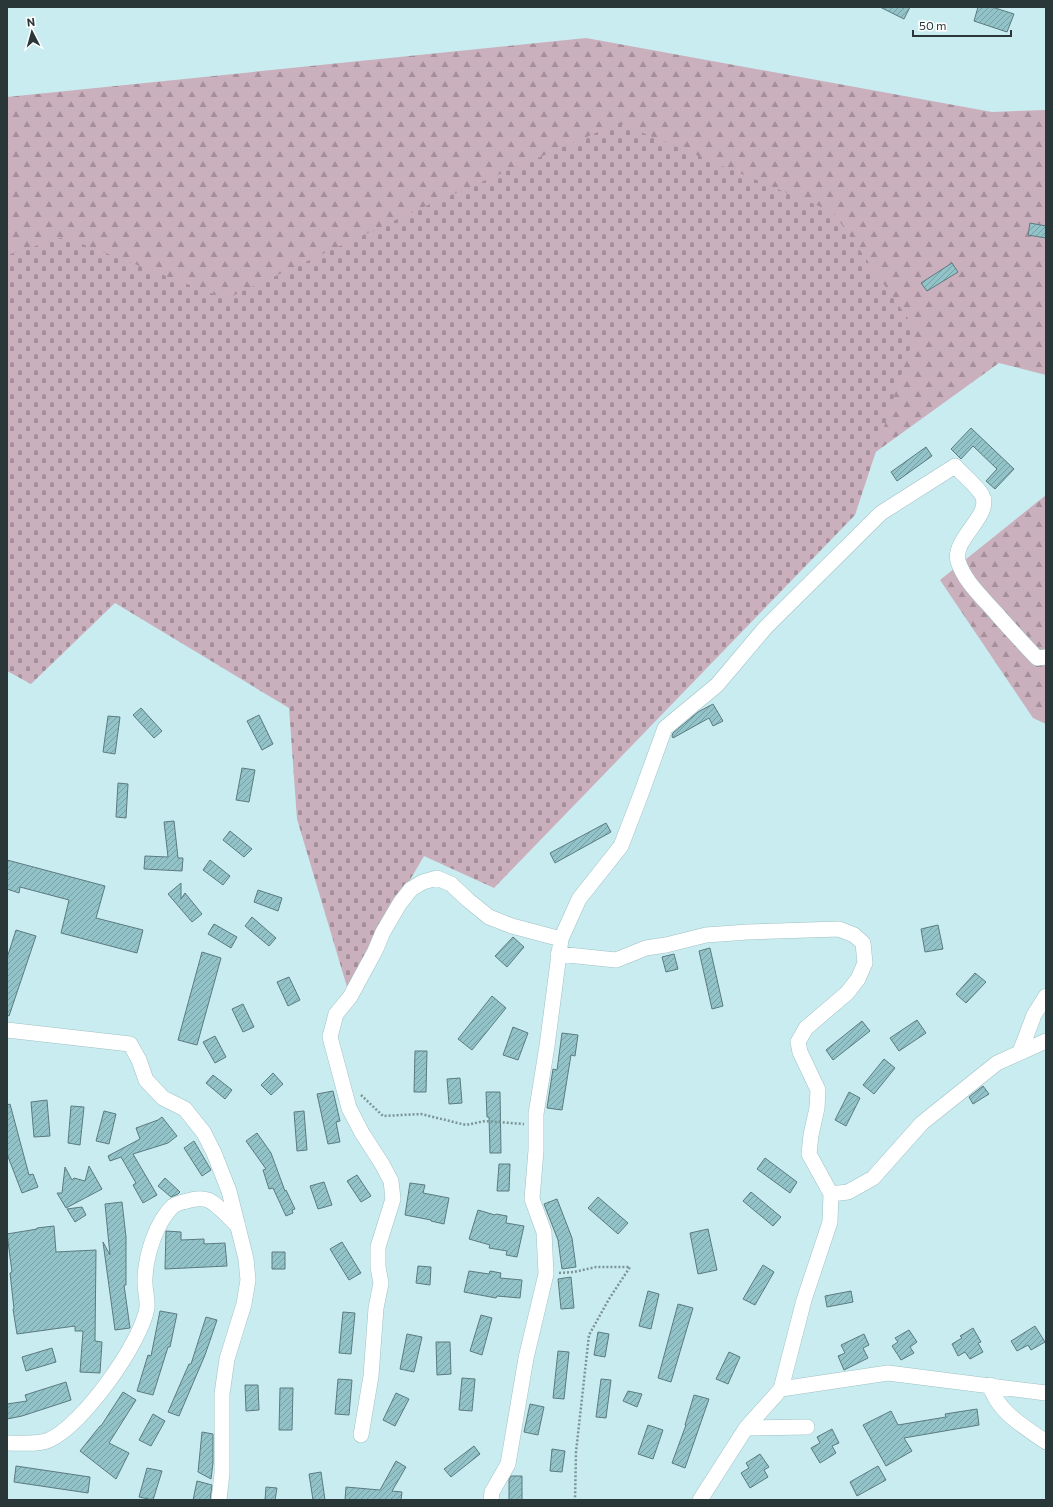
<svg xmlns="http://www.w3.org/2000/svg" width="1053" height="1507" font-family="Commissioner,sans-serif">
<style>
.forest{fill:url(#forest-firs)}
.cemetery{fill:url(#cemetery-stones)}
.building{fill:url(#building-hatch);stroke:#5b7b7f}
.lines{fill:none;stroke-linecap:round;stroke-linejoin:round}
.street-casing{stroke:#9fc1c5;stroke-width:16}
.path{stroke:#7b9496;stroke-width:2.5;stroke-dasharray:2 2;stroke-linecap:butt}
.street{stroke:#fff;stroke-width:15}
</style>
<defs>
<pattern id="forest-firs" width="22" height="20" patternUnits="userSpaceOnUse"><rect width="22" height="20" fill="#caafbd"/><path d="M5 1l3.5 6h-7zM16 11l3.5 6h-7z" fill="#a48f9b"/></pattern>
<pattern id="cemetery-stones" width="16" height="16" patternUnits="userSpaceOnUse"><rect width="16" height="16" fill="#caafbd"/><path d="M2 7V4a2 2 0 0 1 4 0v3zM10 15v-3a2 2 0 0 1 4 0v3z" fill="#a48f9b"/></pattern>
<pattern id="building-hatch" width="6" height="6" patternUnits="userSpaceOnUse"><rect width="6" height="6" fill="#92c3c9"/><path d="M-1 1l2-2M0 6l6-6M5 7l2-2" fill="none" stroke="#779fa4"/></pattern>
</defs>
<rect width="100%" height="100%" fill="#c9ecf0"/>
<!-- forest -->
<path class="forest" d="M 586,38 L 992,112 L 1046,110 L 1046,375 L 999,363 L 805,503 L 115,583 L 7,640 L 7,97 Z
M 1046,495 L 1046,724 L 1033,718 L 940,580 Z"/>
<!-- cemetery -->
<path class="cemetery" d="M 619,123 L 833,212 L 916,330 L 855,515 L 494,888 L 424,856 L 347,987 L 297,819 L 289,708 L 115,603 L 31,684 L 7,671 L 7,255 L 64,237 L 226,299 L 428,205 Z"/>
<!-- building -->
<path class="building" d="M 880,7 L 910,7 L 904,19 Z
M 978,7 L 992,7 L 1014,14 L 1007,32 L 974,21 Z
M 1030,223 L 1046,226 L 1046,238 L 1028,235 Z
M 952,263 L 958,272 L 927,291 L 921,283 Z
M 971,428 L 1014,469 L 995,489 L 986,481 L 997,469 L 973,446 L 961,459 L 951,449 Z
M 926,447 L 932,456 L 897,481 L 891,472 Z
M 713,704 L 723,721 L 713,726 L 709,718 L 673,738 L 672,736 L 673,733 L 698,712 Z
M 141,708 L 162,731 L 154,738 L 133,715 Z
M 259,715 L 273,744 L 262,750 L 247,721 Z
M 108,716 L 120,717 L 115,754 L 103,752 Z
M 242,768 L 255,770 L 249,802 L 236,800 Z
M 118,783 L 128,784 L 126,818 L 116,817 Z
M 174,821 L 178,858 L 183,858 L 182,871 L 144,869 L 145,856 L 168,857 L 164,822 Z
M 606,823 L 611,832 L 555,863 L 550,853 Z
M 230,831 L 252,849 L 244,857 L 223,840 Z
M 7,860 L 105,886 L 96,918 L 143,930 L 137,953 L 61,933 L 69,900 L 20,887 L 19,893 L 7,889 Z
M 210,860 L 230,876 L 223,885 L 203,870 Z
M 181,883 L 181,899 L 185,893 L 202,914 L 192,922 L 168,894 Z
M 258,890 L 282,898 L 278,911 L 254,902 Z
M 252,917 L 276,938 L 269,946 L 245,926 Z
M 214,924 L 237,937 L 231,948 L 208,934 Z
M 938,925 L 943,949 L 925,952 L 921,929 Z
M 16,930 L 36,936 L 9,1016 L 7,1015 L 7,958 Z
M 513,937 L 524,947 L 507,967 L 495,956 Z
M 710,948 L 723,1006 L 712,1009 L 699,951 Z
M 202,952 L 221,958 L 197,1045 L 178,1040 Z
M 674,954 L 678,969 L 666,972 L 662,957 Z
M 975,973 L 986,982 L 966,1003 L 956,994 Z
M 289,977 L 300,1000 L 288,1006 L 277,982 Z
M 492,996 L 506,1008 L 472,1050 L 458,1039 Z
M 243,1004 L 254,1027 L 243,1032 L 232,1009 Z
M 917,1020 L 926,1033 L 899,1051 L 890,1038 Z
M 862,1021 L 870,1031 L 833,1060 L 826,1050 Z
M 513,1027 L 528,1033 L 518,1060 L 503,1055 Z
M 562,1033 L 578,1035 L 575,1056 L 571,1055 L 562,1110 L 547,1108 L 553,1069 L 557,1070 Z
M 215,1036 L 226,1057 L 215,1063 L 203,1042 Z
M 415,1051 L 427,1051 L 426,1092 L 414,1092 Z
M 884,1059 L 895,1068 L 874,1094 L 863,1085 Z
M 273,1073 L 283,1084 L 271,1095 L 261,1085 Z
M 213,1075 L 232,1090 L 225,1099 L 206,1083 Z
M 460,1078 L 462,1103 L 449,1104 L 447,1079 Z
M 983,1086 L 989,1094 L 973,1104 L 969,1097 Z
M 333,1091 L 340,1121 L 336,1122 L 340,1142 L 328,1144 L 317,1094 Z
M 486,1092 L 500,1092 L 501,1153 L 490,1153 L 489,1117 L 487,1117 Z
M 849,1092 L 860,1098 L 846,1126 L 835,1120 Z
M 47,1100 L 50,1136 L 34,1137 L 31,1102 Z
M 10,1104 L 29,1175 L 33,1174 L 38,1187 L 22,1193 L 7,1154 L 7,1105 Z
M 71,1106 L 84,1107 L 80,1145 L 68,1143 Z
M 104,1111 L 116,1114 L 109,1144 L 96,1141 Z
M 304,1111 L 307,1150 L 297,1151 L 294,1112 Z
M 162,1117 L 177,1136 L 168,1143 L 133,1154 L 157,1195 L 143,1203 L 133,1185 L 136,1183 L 121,1157 L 110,1161 L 108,1156 L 140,1139 L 136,1128 L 158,1120 Z
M 257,1133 L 271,1153 L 285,1191 L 286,1190 L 295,1209 L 292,1210 L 293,1213 L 286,1216 L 273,1188 L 269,1189 L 263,1170 L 266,1169 L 246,1141 Z
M 194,1141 L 211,1170 L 202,1176 L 184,1148 Z
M 765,1158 L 797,1182 L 790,1193 L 757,1169 Z
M 499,1164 L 510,1164 L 509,1191 L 497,1191 Z
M 89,1166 L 102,1189 L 66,1208 L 57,1193 L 62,1193 L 65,1167 L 72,1180 L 74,1178 L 85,1181 Z
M 357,1175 L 371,1196 L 361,1202 L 347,1181 Z
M 165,1178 L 180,1192 L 178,1194 L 171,1197 L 158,1186 Z
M 324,1182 L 332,1205 L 318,1209 L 310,1186 Z
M 410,1183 L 425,1185 L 423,1193 L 449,1198 L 444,1224 L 431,1221 L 431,1220 L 405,1215 Z
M 751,1192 L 781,1217 L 773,1226 L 743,1201 Z
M 598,1197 L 628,1223 L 618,1234 L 588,1208 Z
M 557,1199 L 572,1238 L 576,1267 L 562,1269 L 558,1240 L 544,1204 Z
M 122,1202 L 126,1237 L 126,1285 L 124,1285 L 130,1328 L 115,1330 L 103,1242 L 110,1255 L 105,1204 Z
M 82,1207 L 86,1215 L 75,1222 L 67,1209 Z
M 478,1210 L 495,1215 L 496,1214 L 507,1216 L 506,1223 L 524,1226 L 517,1257 L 506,1255 L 507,1251 L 489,1248 L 490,1245 L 469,1239 Z
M 54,1226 L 56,1252 L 96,1250 L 95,1341 L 102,1342 L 100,1373 L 80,1372 L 83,1331 L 75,1331 L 75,1326 L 17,1334 L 13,1309 L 14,1309 L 10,1273 L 12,1272 L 7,1234 L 37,1229 L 37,1228 Z
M 708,1229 L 717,1270 L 698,1274 L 690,1233 Z
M 166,1231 L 181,1232 L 181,1240 L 204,1239 L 204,1244 L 225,1243 L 227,1266 L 165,1269 Z
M 342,1242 L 361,1273 L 349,1280 L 330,1249 Z
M 272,1252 L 285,1252 L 285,1269 L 272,1269 Z
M 763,1265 L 774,1272 L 755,1305 L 743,1299 Z
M 418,1266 L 431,1267 L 430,1285 L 416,1283 Z
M 469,1271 L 489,1274 L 490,1271 L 501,1273 L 500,1278 L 522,1280 L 520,1298 L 497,1296 L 496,1298 L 464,1292 Z
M 571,1277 L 574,1308 L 561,1309 L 558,1279 Z
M 648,1291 L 659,1294 L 651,1329 L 639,1326 Z
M 851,1291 L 853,1302 L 827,1307 L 825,1296 Z
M 678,1304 L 693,1308 L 671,1382 L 658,1378 Z
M 160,1311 L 177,1314 L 170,1347 L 168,1347 L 153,1395 L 137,1391 L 148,1355 L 151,1356 Z
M 343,1312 L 355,1313 L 351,1354 L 339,1353 Z
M 481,1315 L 492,1318 L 482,1355 L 470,1351 Z
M 206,1317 L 217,1320 L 205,1355 L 179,1416 L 168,1412 L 189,1364 L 191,1364 Z
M 1035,1326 L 1045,1342 L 1031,1350 L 1028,1345 L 1017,1351 L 1011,1341 Z
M 973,1328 L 981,1342 L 978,1343 L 983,1352 L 970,1359 L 965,1352 L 958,1356 L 952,1344 L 962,1338 L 960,1336 Z
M 909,1330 L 917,1342 L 910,1347 L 914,1353 L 901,1360 L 892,1346 L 898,1342 L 895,1338 Z
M 598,1332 L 609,1334 L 605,1357 L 594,1355 Z
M 407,1334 L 422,1337 L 414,1372 L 400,1369 Z
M 864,1334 L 869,1345 L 863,1348 L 868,1358 L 844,1370 L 838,1356 L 845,1353 L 841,1345 Z
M 436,1342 L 450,1342 L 451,1374 L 437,1375 Z
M 52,1348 L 56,1362 L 26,1371 L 22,1357 Z
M 558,1351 L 569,1352 L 564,1399 L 553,1398 Z
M 729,1352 L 740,1357 L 728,1384 L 716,1379 Z
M 462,1378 L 475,1379 L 472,1411 L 459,1410 Z
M 338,1379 L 352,1380 L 349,1415 L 335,1414 Z
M 601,1379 L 611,1380 L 606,1418 L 596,1417 Z
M 66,1382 L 71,1400 L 22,1416 L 7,1419 L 7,1404 L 27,1401 L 25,1395 Z
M 245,1385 L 258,1385 L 259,1410 L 246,1411 Z
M 280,1388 L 293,1388 L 292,1430 L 279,1430 Z
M 628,1391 L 642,1394 L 637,1407 L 623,1401 Z
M 123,1392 L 136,1400 L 109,1443 L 129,1453 L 116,1479 L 80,1451 L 100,1426 L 101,1426 Z
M 396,1393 L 409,1399 L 395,1426 L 383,1420 Z
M 694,1395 L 709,1399 L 685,1468 L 672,1463 L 686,1425 L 685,1425 Z
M 530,1404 L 544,1407 L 538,1435 L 524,1432 Z
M 977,1409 L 979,1425 L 904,1438 L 912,1451 L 886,1466 L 863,1425 L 891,1411 L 898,1425 L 946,1417 L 945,1414 Z
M 153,1414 L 165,1421 L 151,1446 L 139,1440 Z
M 648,1425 L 663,1430 L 653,1459 L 638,1454 Z
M 832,1429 L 839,1443 L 832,1446 L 836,1453 L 820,1463 L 811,1448 L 820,1443 L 817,1437 Z
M 202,1432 L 213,1434 L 213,1463 L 211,1479 L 198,1472 Z
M 474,1446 L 480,1454 L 451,1477 L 444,1469 Z
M 552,1449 L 565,1451 L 562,1472 L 550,1471 Z
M 760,1454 L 769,1467 L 764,1470 L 768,1477 L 750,1488 L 741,1473 L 749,1468 L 746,1463 Z
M 396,1461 L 406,1467 L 392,1491 L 402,1492 L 401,1500 L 345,1500 L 346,1487 L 380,1490 Z
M 16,1466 L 90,1477 L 88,1493 L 14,1482 Z
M 878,1466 L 886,1480 L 857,1496 L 850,1482 Z
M 147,1468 L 162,1471 L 153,1500 L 139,1497 Z
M 321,1472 L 325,1500 L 313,1500 L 309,1474 Z
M 511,1476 L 522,1476 L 522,1500 L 509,1500 L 509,1480 Z
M 197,1481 L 212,1485 L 210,1500 L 193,1500 Z
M 266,1487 L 277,1488 L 275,1500 L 265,1500 Z"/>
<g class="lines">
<!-- street casing -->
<g class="street-casing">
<path id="street" d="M 558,954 L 616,960 L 646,948 L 666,945 L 706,935 L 748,932 L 839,929 L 854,935 L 863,943 L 865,963 L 858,979 L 847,993 L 806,1028 L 798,1042 L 800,1052 L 818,1090 L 817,1108 L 811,1135 L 809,1154 L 831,1194
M 7,1030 L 130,1044 L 139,1060 L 146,1080 L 163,1098 L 185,1109 L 204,1133 L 214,1153 L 229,1191 L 246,1259 L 248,1280 L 244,1304 L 227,1359 L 222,1394 L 222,1473 L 219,1500
M 1020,1052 L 1034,1015 L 1046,996
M 990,1385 C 997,1412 1025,1427 1046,1442
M 781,1389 L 888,1373 L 1046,1393
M 746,1428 L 807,1427
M 361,1435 L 371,1376 L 376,1308 L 381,1283 L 378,1267 L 378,1247 L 393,1199 L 391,1181 L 382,1164 L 362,1133 L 349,1108 L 330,1037 L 336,1014 L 350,997 L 375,951 L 383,932 L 400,903 L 411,889 L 423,882 L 437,878 L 451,884 L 468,900 L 489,917 L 512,926 L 561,939
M 7,1443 C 20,1443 37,1445 49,1440 C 82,1426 141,1343 147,1308 C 148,1299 144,1288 145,1278 C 146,1255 156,1222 173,1206 C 177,1203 183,1202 187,1201 C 193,1199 202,1198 208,1200 C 218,1204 230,1219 238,1226
M 491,1500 L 492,1492 L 508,1464 L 526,1358 L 546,1274 L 544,1232 L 532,1199 L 536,1150 L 536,1114 L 547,1046 L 561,939 L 579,899 L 621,846 L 641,794 L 665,728 L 717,685 L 765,628 L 881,513 L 955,466 C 962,474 977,486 982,495 C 993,515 952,539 958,561 C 964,581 982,597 996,613 C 1009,628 1023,643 1037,658 L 1046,657
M 700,1500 L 746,1428 L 781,1389 L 804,1300 L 830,1222 L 831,1194 L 848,1192 L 873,1178 L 922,1123 L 997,1063 L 1046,1041"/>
</g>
<!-- path -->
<path class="path" d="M 361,1095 L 383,1116 L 421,1114 L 466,1125 L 485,1121 L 524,1124
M 559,1273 L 574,1272 L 596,1267 L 630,1267 L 609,1299 L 589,1335 L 576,1452 L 575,1500"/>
<!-- street -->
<use href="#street" class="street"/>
</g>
<!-- border -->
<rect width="1053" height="1507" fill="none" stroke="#293738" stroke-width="16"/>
<!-- north arrow -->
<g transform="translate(32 32) rotate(354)" stroke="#ffffff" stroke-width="3" paint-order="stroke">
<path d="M0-3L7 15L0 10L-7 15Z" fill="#293738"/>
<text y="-6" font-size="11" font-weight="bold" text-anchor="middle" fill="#293738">N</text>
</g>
<!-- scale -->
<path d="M913 30v6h98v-6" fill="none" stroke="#293738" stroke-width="2"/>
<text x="919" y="30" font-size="12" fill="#293738" stroke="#ffffff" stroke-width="3" paint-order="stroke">50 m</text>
</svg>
